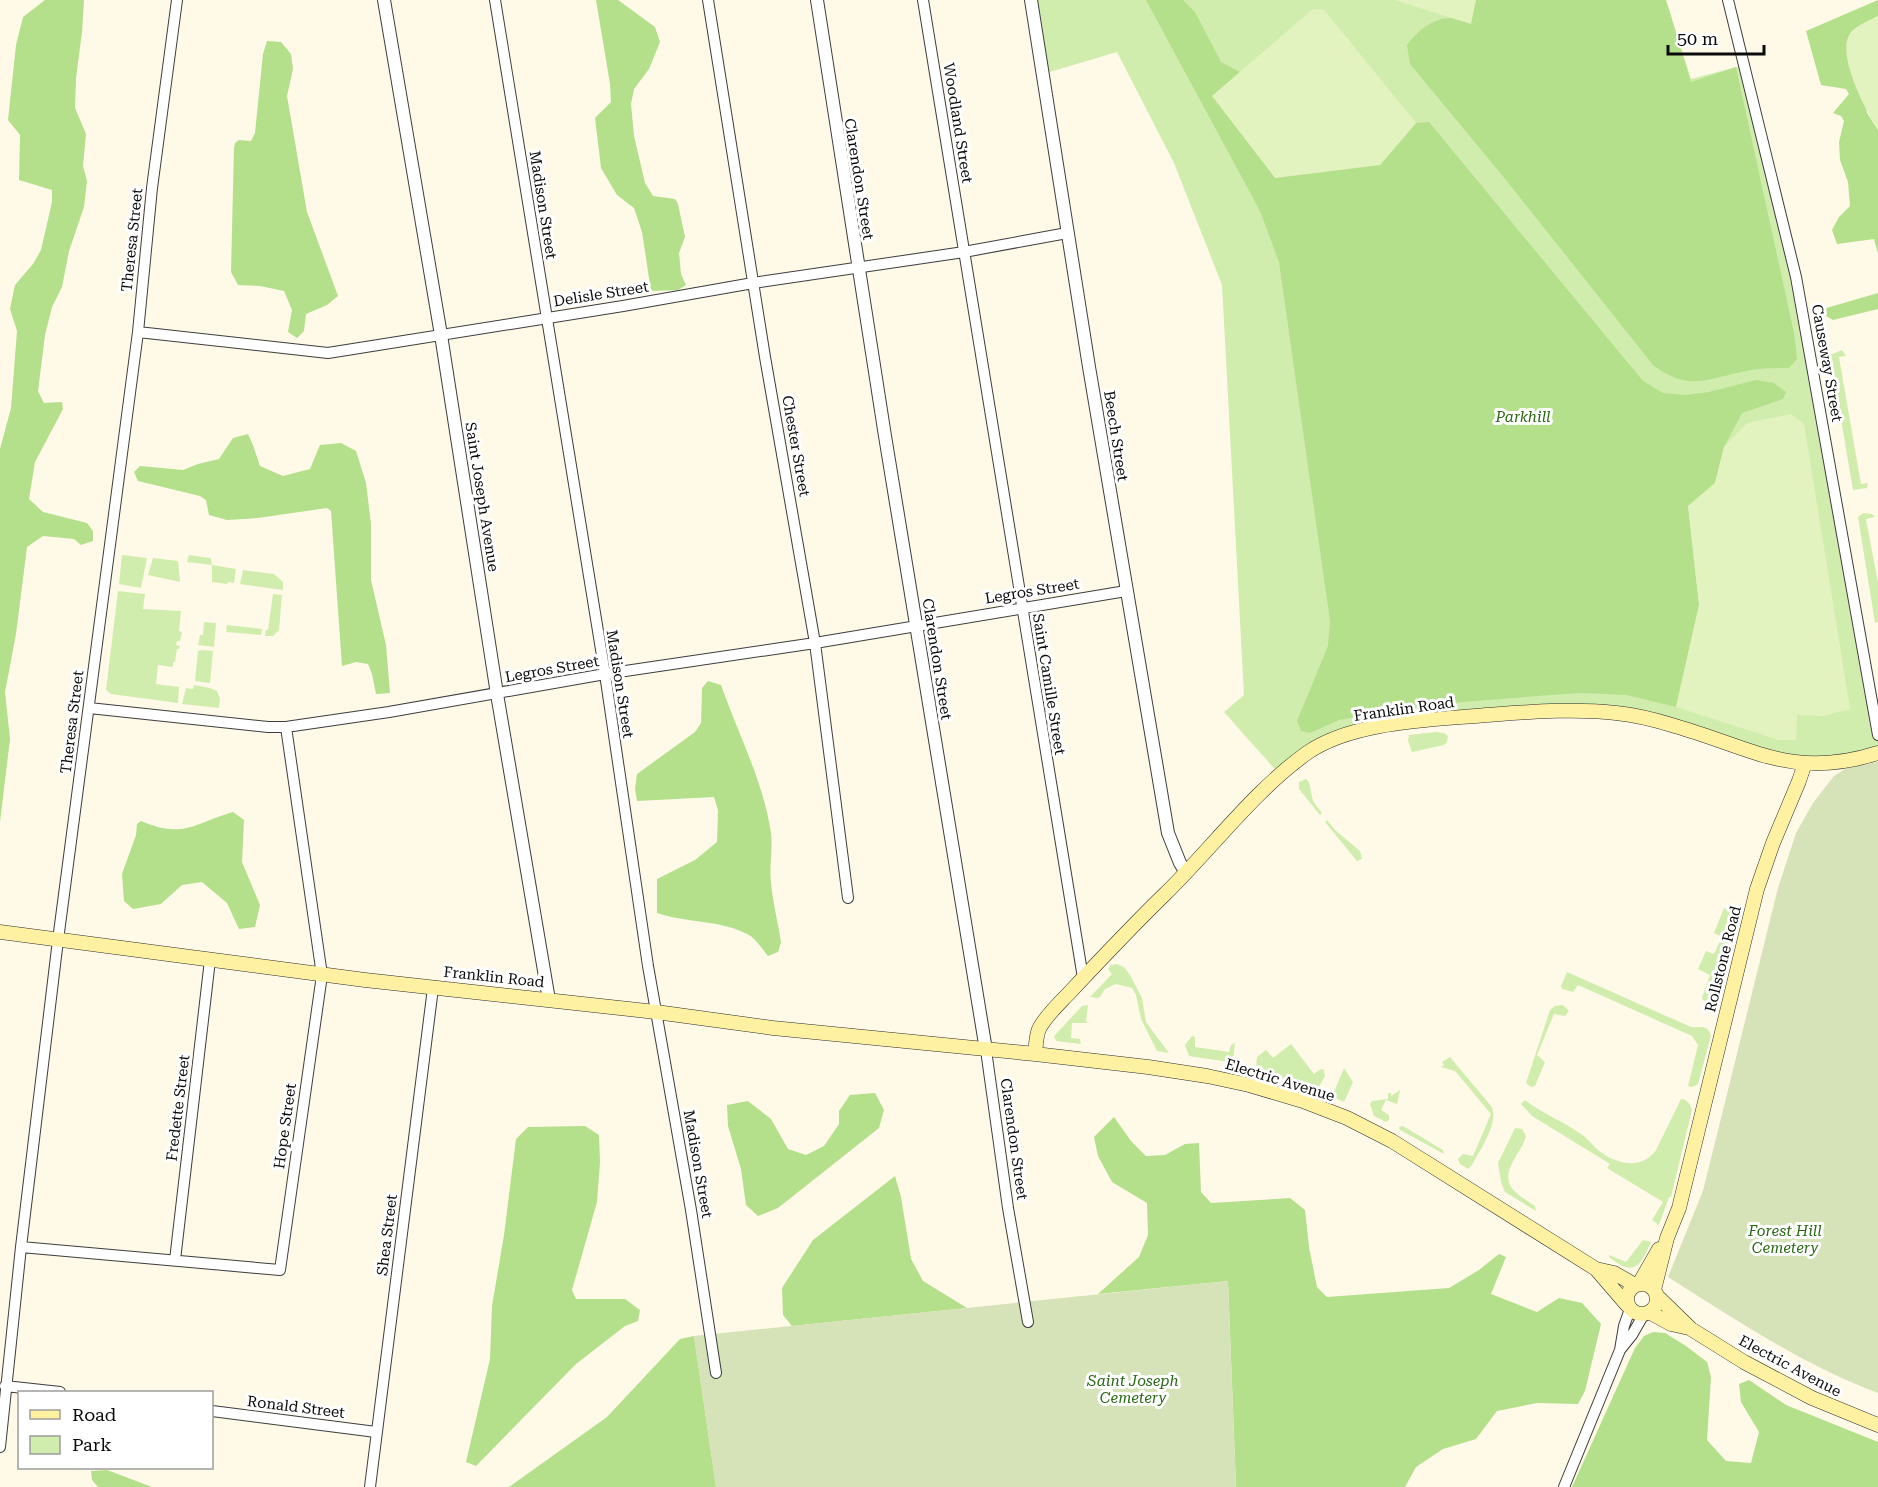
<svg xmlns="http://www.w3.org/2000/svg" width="1878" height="1487" font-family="'Roboto Serif',serif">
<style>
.green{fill:#d1edad}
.forest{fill:#b4df8b}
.cemetery{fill:#d6e2b7}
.pitch{fill:#e3f3c0}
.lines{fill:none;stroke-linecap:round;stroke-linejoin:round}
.minor-casing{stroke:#3d3d3d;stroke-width:12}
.tertiary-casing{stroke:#3d3d3d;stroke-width:14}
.secondary-casing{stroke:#2c2c2c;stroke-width:15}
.minor{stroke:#fff;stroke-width:10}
.tertiary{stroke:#fff;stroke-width:12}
.secondary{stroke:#fff1a2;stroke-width:14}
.labels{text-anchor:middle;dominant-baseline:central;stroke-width:6;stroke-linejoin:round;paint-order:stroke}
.street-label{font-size:15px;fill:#0a0a0a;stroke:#fff}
.park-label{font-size:15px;font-style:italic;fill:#296715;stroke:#fff}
</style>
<rect width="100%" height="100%" fill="#fff9e7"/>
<!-- green -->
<path class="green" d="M 1031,0 L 1666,0 L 1691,79 L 1744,65 L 1804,319 L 1878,735 L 1878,753 L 1805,763 L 1682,728 L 1577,711 L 1349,733 L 1280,775 L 1224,712 L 1244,695 L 1222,285 L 1174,163 L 1117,52 L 1043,74 Z
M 1842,350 L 1846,356 L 1839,357 L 1861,484 L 1868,483 L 1867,488 L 1853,490 L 1830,355 Z
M 1863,513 L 1872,514 L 1875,517 L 1866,519 L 1878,583 L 1878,622 L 1875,623 L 1858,517 Z
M 122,555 L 147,558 L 141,588 L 119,584 Z
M 189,555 L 211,558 L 212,565 L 236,569 L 234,583 L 228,582 L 227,584 L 212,582 L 212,565 L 187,562 Z
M 153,558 L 178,561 L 180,582 L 148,575 Z
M 243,570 L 274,574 L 283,582 L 283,590 L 240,584 Z
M 118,591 L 145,594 L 143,609 L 181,611 L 179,631 L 182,632 L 180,641 L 177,641 L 176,645 L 180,646 L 179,649 L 177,649 L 175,662 L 173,662 L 173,667 L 158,665 L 156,684 L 179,687 L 178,703 L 111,694 L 106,690 Z
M 273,594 L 282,595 L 279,630 L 273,636 L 265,636 L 266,630 L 268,630 Z
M 204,622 L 216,623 L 214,647 L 198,645 L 200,635 L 203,635 Z
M 227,625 L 262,629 L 261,635 L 226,632 Z
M 202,650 L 213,651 L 210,683 L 195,681 L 198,651 Z
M 194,685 L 210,688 L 217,691 L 220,699 L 219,708 L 182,704 L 186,688 L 193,689 Z
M 1436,732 L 1444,733 L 1448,736 L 1447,742 L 1444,745 L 1412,752 L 1408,741 L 1409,735 Z
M 1306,779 L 1309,782 L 1313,801 L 1322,813 L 1320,815 L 1299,789 L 1299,782 Z
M 1327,820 L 1335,830 L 1360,851 L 1362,859 L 1357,861 L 1325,822 Z
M 1724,908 L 1740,916 L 1719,1000 C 1715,1006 1705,1004 1702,998 L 1710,975 L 1698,969 L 1706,951 L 1714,954 L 1722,937 L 1714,933 Z
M 1117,964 L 1124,967 L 1130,975 L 1142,998 L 1146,1022 L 1169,1053 L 1157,1051 L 1141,1019 L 1136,995 L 1132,988 L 1116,984 L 1105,989 L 1099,998 L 1090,997 L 1112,974 L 1108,969 L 1111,965 Z
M 1567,972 L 1691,1027 C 1700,1028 1708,1024 1711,1036 L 1698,1084 L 1692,1087 L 1688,1086 L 1698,1045 L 1692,1036 L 1578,985 L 1573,992 L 1562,989 L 1561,986 Z
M 1088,1005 L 1086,1022 L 1090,1023 L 1072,1023 L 1071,1038 L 1080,1039 L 1081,1044 L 1056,1041 L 1054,1036 L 1056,1034 L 1082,1006 Z
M 1563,1005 L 1569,1011 L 1565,1016 L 1554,1014 L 1537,1055 L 1545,1062 L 1535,1086 L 1531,1087 L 1526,1083 L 1550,1010 L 1555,1006 Z
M 1192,1036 L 1195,1037 L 1195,1047 L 1229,1052 L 1231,1045 L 1235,1043 L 1233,1060 L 1229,1062 L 1189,1056 L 1185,1045 Z
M 1291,1044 L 1314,1074 L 1321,1069 L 1324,1070 L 1325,1076 L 1319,1087 L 1314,1088 L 1259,1071 L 1256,1067 L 1257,1057 L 1266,1050 L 1273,1058 Z
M 1450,1057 L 1491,1106 C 1500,1121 1480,1150 1472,1165 L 1468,1169 L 1460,1164 L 1458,1159 L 1463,1154 L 1473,1156 L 1491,1114 L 1455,1071 L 1441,1067 L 1444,1065 L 1442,1062 Z
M 1344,1068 L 1353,1082 L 1344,1102 L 1335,1098 L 1334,1092 Z
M 1400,1090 L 1397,1104 L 1386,1100 L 1381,1110 L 1389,1115 L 1389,1120 L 1386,1122 L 1374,1116 L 1370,1104 L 1372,1101 L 1388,1099 L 1388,1093 L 1391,1093 L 1391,1096 Z
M 1681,1099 C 1687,1099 1691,1105 1692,1110 L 1671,1197 L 1669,1197 L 1659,1225 L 1652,1220 L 1663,1202 L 1607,1168 L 1610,1164 L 1532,1116 L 1521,1104 L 1525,1100 C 1543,1114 1563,1121 1581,1134 C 1589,1139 1594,1148 1602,1153 C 1619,1165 1643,1169 1656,1150 Z
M 1403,1126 L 1443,1150 L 1444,1154 L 1400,1130 L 1399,1127 Z
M 1515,1128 L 1522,1129 L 1526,1136 C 1524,1144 1519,1151 1515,1158 C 1499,1185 1514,1192 1535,1206 L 1536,1211 L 1505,1192 L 1501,1182 L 1498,1163 Z
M 1643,1240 L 1651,1242 C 1640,1267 1634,1277 1609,1257 L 1609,1255 L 1626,1262 Z"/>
<!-- forest -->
<path class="forest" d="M 45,0 L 84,0 L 82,32 L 76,78 L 75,108 L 86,134 L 83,166 L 87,181 L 84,207 L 69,251 L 62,287 L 52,307 L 45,335 L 38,391 L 44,403 L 62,402 L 63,409 L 35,462 L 29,499 L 43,512 L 87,523 L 93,531 L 93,541 L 81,545 L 74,539 L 43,536 L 27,547 L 16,634 L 5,692 L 10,739 L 0,822 L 0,449 L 11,408 L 17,331 L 10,309 L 15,285 L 33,264 L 41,250 L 52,202 L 52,190 L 19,180 L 20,135 L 8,120 L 16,45 L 23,17 Z
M 596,0 L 618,0 L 655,27 L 660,42 L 649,69 L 634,89 L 631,104 L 634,136 L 645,183 L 653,196 L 675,199 L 678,204 L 685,237 L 679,253 L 681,274 L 686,285 L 678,290 L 651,291 L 642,232 L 634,208 L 617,195 L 601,168 L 595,118 L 611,102 L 610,84 Z
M 1146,0 L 1183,0 L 1195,12 L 1221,62 L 1240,72 L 1212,97 L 1380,165 L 1416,123 L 1429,122 L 1643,381 L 1663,393 L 1685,395 L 1709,392 L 1756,380 L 1774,383 L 1786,392 L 1783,399 L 1742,413 L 1724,447 L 1715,483 L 1688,506 L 1699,605 L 1676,707 L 1627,695 L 1582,693 L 1537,696 L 1425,705 L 1339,720 L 1310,733 L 1301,731 L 1297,721 L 1328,646 L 1330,621 L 1279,262 L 1260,211 Z
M 1476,0 L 1666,0 L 1691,82 L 1736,67 L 1794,333 L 1797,359 L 1789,368 C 1773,368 1757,368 1742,372 C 1703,380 1688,391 1653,365 L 1506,180 L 1410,64 L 1407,45 C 1417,31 1433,18 1451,18 C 1457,18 1465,22 1470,23 Z
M 1878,0 L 1878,16 L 1852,31 L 1867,113 L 1878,130 L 1878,254 L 1874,239 L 1837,244 L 1832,230 L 1839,217 L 1850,206 L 1848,182 L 1840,160 L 1839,142 L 1844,121 L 1841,116 L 1833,113 L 1849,94 L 1846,89 L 1821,85 L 1806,31 Z
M 267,41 L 281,42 L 291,54 L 293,69 L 287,96 L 307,212 L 338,296 L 327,305 L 306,314 L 304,331 L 297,338 L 288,332 L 292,310 L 284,291 L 260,286 L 238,285 L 231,272 L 234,148 L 235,143 L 239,140 L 251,141 L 255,133 L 263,54 Z
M 1878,293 L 1878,309 L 1833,320 L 1826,316 L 1823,309 Z
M 248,434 L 253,445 L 260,466 L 283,476 L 310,469 L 320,445 L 341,443 L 356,451 L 366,483 L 371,524 L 371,580 L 386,645 L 390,693 L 376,694 L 372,674 L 368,664 L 356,662 L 342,666 L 331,511 L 327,508 L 258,518 L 227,520 L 209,515 L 206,500 L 200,496 L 138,481 L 134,472 L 140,466 L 183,470 L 198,464 L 219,459 L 233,438 Z
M 708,681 L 721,685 C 738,734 763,780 771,833 C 773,849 769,866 771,883 C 773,903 778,923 781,942 L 778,952 L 768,956 C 763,950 756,939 749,935 C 723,920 686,923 657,913 L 657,879 L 695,860 L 717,842 L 718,810 L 714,797 L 637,801 L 635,789 L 637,774 L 695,732 L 701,723 L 702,688 Z
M 233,812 L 244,820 L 242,862 L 260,905 L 255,927 L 239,929 L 227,903 L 202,882 L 182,885 L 161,904 L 133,909 L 124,901 L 122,874 L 136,835 L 137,824 L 141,821 C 183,839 193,824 233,812 Z
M 875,1093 L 884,1110 L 879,1128 L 778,1208 L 758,1216 L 746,1205 L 741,1169 L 728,1126 L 727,1105 L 748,1101 L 771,1119 L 788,1149 L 806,1155 L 824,1146 L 839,1124 L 839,1111 L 850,1095 Z
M 1114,1117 L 1131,1141 L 1146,1156 L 1165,1155 L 1185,1144 L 1199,1143 L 1201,1192 L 1211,1203 L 1290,1198 L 1305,1210 L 1309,1247 L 1317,1287 L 1327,1297 L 1449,1288 L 1479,1270 L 1499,1254 L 1506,1257 L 1491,1294 L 1537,1312 L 1559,1298 L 1582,1303 L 1601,1324 L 1585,1391 L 1578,1404 L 1537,1403 L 1497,1411 L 1476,1439 L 1443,1449 L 1416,1467 L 1405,1487 L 1236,1487 L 1228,1281 L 1098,1294 L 1139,1257 L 1148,1235 L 1147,1203 L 1112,1182 L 1098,1156 L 1094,1137 Z
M 585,1126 L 599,1135 L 600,1162 L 597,1202 L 572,1290 L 576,1299 L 625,1299 L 640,1310 L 638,1321 L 625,1326 L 576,1364 L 476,1466 L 466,1462 L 490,1359 L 492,1306 L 504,1235 L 516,1139 L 528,1127 Z
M 895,1176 L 901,1197 L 911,1259 L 923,1281 L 967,1308 L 792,1326 L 783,1315 L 782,1288 L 813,1240 Z
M 1653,1332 L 1665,1333 L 1686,1346 L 1707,1362 L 1711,1377 L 1707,1440 L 1726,1461 L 1751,1463 L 1759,1432 L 1741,1402 L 1739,1384 L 1749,1380 L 1786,1405 L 1878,1442 L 1878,1487 L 1572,1487 L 1635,1348 L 1644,1336 Z
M 694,1336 L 716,1487 L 509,1487 L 607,1417 L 680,1339 Z
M 107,1470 L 152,1487 L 98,1487 L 92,1480 L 91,1471 Z"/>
<!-- cemetery -->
<path class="cemetery" d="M 1878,762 L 1878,1393 C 1803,1365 1736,1320 1668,1277 L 1703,1191 L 1778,888 L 1796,833 L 1813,803 L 1834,776 L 1847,768 Z
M 1228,1281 L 1236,1487 L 716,1487 L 694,1336 Z"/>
<!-- pitch -->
<path class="pitch" d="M 1395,0 L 1476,0 L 1471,24 Z
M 1313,9 L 1324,10 L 1416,123 L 1380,165 L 1275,178 L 1212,96 Z
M 1878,16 L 1878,130 C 1866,111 1832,49 1853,30 C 1860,24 1870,20 1878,16 Z
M 1791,414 L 1804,424 L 1850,709 L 1824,716 L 1797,715 L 1796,740 L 1779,740 L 1676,707 L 1699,605 L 1688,506 L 1715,483 L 1724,447 L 1747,423 Z"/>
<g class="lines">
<!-- minor casing -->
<g class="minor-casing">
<path id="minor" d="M 495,0 L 605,674 L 648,966 L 691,1210 L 716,1373
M 708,0 L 765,357 L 815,643 L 848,898
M 923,0 L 1083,978
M 1728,0 L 1796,277 L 1878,735
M 138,332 L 328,353 L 623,306 L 753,283 L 964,252 L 1067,233
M 89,708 L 268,727 L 286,727 L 389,712 L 605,674 L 815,643 L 1126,591
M 986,1050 L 1008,1208 L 1028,1322
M 21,1247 L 280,1270 L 322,975 L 286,727
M 175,1260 L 210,960
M 1620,1350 L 1632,1335 L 1644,1314
M 5,1386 L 60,1392
M 212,1411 L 376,1432
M 0,1447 L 21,1247 L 58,940 L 138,332 L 152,188 L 177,0
M 370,1487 L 433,988
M 1564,1487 L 1620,1350 L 1624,1326 L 1630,1309"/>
</g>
<!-- tertiary casing -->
<g class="tertiary-casing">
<path id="tertiary" d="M 384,0 L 441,335 L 497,694 L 549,1000
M 817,0 L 885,436 L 986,1050
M 1031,0 L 1089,367 L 1168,833 L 1180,863 L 1186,873"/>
</g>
<!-- secondary casing -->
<g class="secondary-casing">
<path id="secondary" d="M 0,932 L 365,980 L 656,1012 L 773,1028 L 1035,1054 L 1148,1067 L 1207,1076 L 1249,1085 L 1303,1101 L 1347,1118 L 1392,1141 L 1596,1269 L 1627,1305
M 1035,1054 C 1036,1046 1036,1036 1039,1029 C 1046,1015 1061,1002 1071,991 C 1102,958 1133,925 1165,894 C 1211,849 1255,790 1307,753 C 1352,721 1432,720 1486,715 C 1529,712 1574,708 1616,713 C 1636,715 1656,720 1675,726 C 1752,748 1793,780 1878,753
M 1596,1269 L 1614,1273 L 1635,1285
M1627 1299a15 15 0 1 1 30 0a15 15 0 1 1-30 0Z
M 1639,1284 L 1659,1249
M 1654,1290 L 1667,1238 L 1679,1208 L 1757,889 L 1773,843 L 1799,781 L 1805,763
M 1656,1295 L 1691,1329 L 1744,1362 L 1812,1398 L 1878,1425
M 1649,1312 L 1671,1324 L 1689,1328"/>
</g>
<!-- minor -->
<use href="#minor" class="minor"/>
<!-- tertiary -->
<use href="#tertiary" class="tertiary"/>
<!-- secondary -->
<use href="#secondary" class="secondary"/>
</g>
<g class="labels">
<!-- street labels -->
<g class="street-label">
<text transform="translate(958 123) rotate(81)">Woodland Street</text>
<text transform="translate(859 179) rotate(81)">Clarendon Street</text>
<text transform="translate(543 205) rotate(81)">Madison Street</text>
<text transform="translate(132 240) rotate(-84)">Theresa Street</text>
<text transform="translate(601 294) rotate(-9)">Delisle Street</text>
<text transform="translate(1827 363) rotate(80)">Causeway Street</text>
<text transform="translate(1116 436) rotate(81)">Beech Street</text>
<text transform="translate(796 446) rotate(80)">Chester Street</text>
<text transform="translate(482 497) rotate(81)">Saint Joseph Avenue</text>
<text transform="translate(1032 591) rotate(-9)">Legros Street</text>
<text transform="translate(937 659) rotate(81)">Clarendon Street</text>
<text transform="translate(552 669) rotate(-10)">Legros Street</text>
<text transform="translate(620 684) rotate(81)">Madison Street</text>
<text transform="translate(1049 684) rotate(81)">Saint Camille Street</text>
<text transform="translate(1404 709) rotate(-8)">Franklin Road</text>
<text transform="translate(72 722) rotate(-83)">Theresa Street</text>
<text transform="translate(1723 959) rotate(-76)">Rollstone Road</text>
<text transform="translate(494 977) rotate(6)">Franklin Road</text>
<text transform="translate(1280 1080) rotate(17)">Electric Avenue</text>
<text transform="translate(178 1108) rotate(-83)">Fredette Street</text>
<text transform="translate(285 1126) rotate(-82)">Hope Street</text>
<text transform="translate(1014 1139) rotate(82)">Clarendon Street</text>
<text transform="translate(698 1164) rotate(80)">Madison Street</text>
<text transform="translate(387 1235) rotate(-83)">Shea Street</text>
<text transform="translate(1790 1366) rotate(28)">Electric Avenue</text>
<text transform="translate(296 1407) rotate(7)">Ronald Street</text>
</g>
<!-- park labels -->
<g class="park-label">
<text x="1523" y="417">Parkhill</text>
<text x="1785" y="1231">Forest Hill<tspan x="1785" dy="17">Cemetery</tspan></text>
<text x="1133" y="1381">Saint Joseph<tspan x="1133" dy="17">Cemetery</tspan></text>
</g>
</g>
<!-- legend -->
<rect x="18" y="1391" width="195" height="78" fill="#ffffff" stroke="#9d9d9d" stroke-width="1.5"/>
<rect x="30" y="1410" width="30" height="9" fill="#fff1a2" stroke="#9d9d9d" stroke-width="1.5"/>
<text x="72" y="1421" font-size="18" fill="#0a0a0a">Road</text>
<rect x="30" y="1436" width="30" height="18" fill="#d1edad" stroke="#9d9d9d" stroke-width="1.5"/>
<text x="72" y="1451" font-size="18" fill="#0a0a0a">Park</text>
<!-- scale -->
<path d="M1668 45v9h96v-9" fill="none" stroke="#0a0a0a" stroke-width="3"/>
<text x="1677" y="45" font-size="18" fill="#0a0a0a" stroke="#ffffff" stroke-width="4.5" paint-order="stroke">50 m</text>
</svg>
